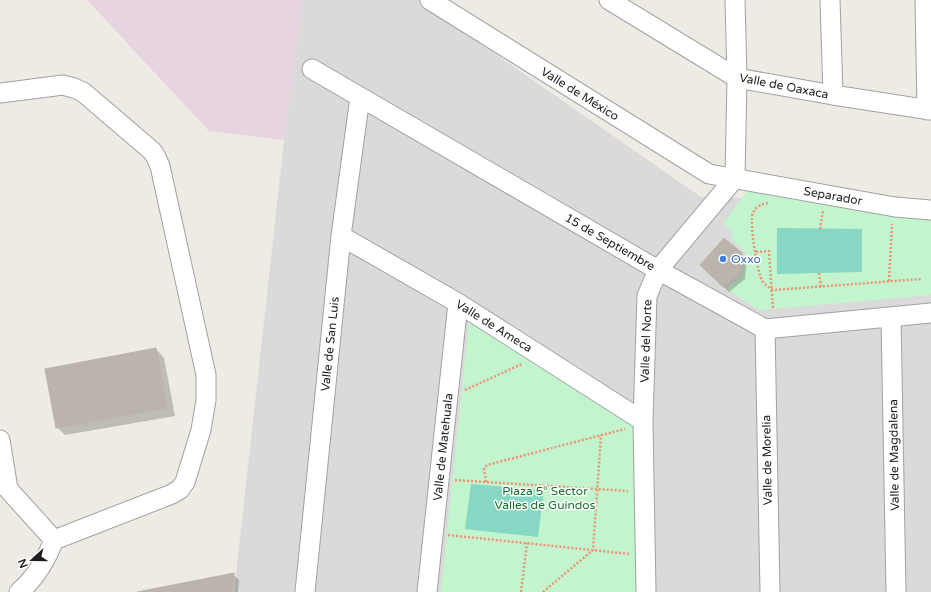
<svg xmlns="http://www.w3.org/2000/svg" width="931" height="592" font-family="'Varela Round',sans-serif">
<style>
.residential{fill:#dbdada}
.industrial{fill:#e6d5e0}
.park{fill:#c2f5ce}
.pitch{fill:#86d8c4}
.shadow{fill:#0003}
.building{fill:#bab4ad;stroke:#beb4a6}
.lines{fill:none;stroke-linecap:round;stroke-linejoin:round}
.minor-casing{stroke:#a1a1a1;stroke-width:21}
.path{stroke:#f09171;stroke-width:2.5;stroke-dasharray:2 2;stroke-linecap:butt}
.minor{stroke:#fff;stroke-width:19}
.shop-dot{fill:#3f7fe0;stroke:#fff;stroke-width:1.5}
.labels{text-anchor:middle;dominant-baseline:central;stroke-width:3;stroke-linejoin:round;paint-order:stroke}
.street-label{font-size:12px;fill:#1d1d1d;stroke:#fff}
.shop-label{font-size:12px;fill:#366cbe;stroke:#fff;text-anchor:start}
.park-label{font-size:12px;fill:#127328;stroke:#fff}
</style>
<rect width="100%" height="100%" fill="#edebe3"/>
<!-- residential -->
<path class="residential" d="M 303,0 L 418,0 L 701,197 L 931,204 L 931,592 L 234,592 L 284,140 Z"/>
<!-- industrial -->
<path class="industrial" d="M 87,0 L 303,0 L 284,140 L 209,131 Z"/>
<!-- park -->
<path class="park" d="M 751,189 L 931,217 L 931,295 L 758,310 L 727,289 L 743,276 L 746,253 L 730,238 L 734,234 L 723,223 L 746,193 Z
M 469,321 L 639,425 L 639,592 L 441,592 Z"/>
<!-- pitch -->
<path class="pitch" d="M 777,228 L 862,229 L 862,272 L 777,274 Z
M 471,484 L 544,490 L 538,537 L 465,529 Z"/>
<!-- shadow -->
<path class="shadow" d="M 741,254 L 747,260 L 745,279 L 729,292 L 701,265 Z
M 156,349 L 164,358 L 175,416 L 65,435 L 57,427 Z
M 233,574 L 239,580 L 238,592 L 141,592 Z"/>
<!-- building -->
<path class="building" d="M 724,238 L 742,253 L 740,273 L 723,287 L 700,265 Z
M 156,348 L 167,408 L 56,428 L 45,369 Z
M 234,573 L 232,592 L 137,592 Z"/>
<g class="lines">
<!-- minor casing -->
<g class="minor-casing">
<path id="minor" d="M 430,0 L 709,174 L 895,207 L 931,210
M 609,0 L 737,78 L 833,95 L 931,110
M 830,0 L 833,95
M 925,0 L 927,110
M 312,69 L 658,270 L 765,329 L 931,313
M 0,93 L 63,85 L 74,88 L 83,92 L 152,151 L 156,157 L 160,166 L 206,375 L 206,400 L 201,430 L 185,482 L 180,489 L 172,494 L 54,540 C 46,560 36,578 19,592
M 341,236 L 458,303 L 643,421
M 891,317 L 896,592
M 765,329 L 770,592
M 0,440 L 8,489 L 54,540
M 305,592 L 341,236 L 360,97
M 427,592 L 458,303
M 646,592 L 643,421 L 647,296 L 658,270 L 735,178 L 737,78 L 735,0"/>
</g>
<!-- path -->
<path class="path" d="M 768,203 C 762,204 756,206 753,213 C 749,221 757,271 762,280 C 765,285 769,288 774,290 L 921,279
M 820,229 L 823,211
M 756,252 L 769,251 L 773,309
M 819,273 L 821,287
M 889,281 L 892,224
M 465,390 L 522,364
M 455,480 L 628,491
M 486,482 L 484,469 L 487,465 L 625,429
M 448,535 L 630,554
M 521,592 L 527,543
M 543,592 L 593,550 L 601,435"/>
<!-- minor -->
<use href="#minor" class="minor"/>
</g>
<!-- markers -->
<circle class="shop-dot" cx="723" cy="259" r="4"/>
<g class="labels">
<!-- street labels -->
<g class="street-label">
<text transform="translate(784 86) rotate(11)">Valle de Oaxaca</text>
<text transform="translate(580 94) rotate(32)">Valle de México</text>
<text transform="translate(833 196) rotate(10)">Separador</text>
<text transform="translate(610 242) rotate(30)">15 de Septiembre</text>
<text transform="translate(494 326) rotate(32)">Valle de Ameca</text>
<text transform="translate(646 341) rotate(-88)">Valle del Norte</text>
<text transform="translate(330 344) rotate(-84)">Valle de San Luis</text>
<text transform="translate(443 447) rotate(-84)">Valle de Matehuala</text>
<text transform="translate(894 455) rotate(-91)">Valle de Magdalena</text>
<text transform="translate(767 460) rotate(-91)">Valle de Morelia</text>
</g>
<!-- shop labels -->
<g class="shop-label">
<text x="731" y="259">Oxxo</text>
</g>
<!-- park labels -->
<g class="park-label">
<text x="545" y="491">Plaza 5° Sector<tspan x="545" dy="14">Valles de Guindos</tspan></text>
</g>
</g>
<!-- north arrow -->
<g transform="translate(32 560) rotate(249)" stroke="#ffffff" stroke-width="3" paint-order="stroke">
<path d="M0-3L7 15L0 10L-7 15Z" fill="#1d1d1d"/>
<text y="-6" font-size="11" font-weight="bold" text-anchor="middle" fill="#1d1d1d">N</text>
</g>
</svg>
